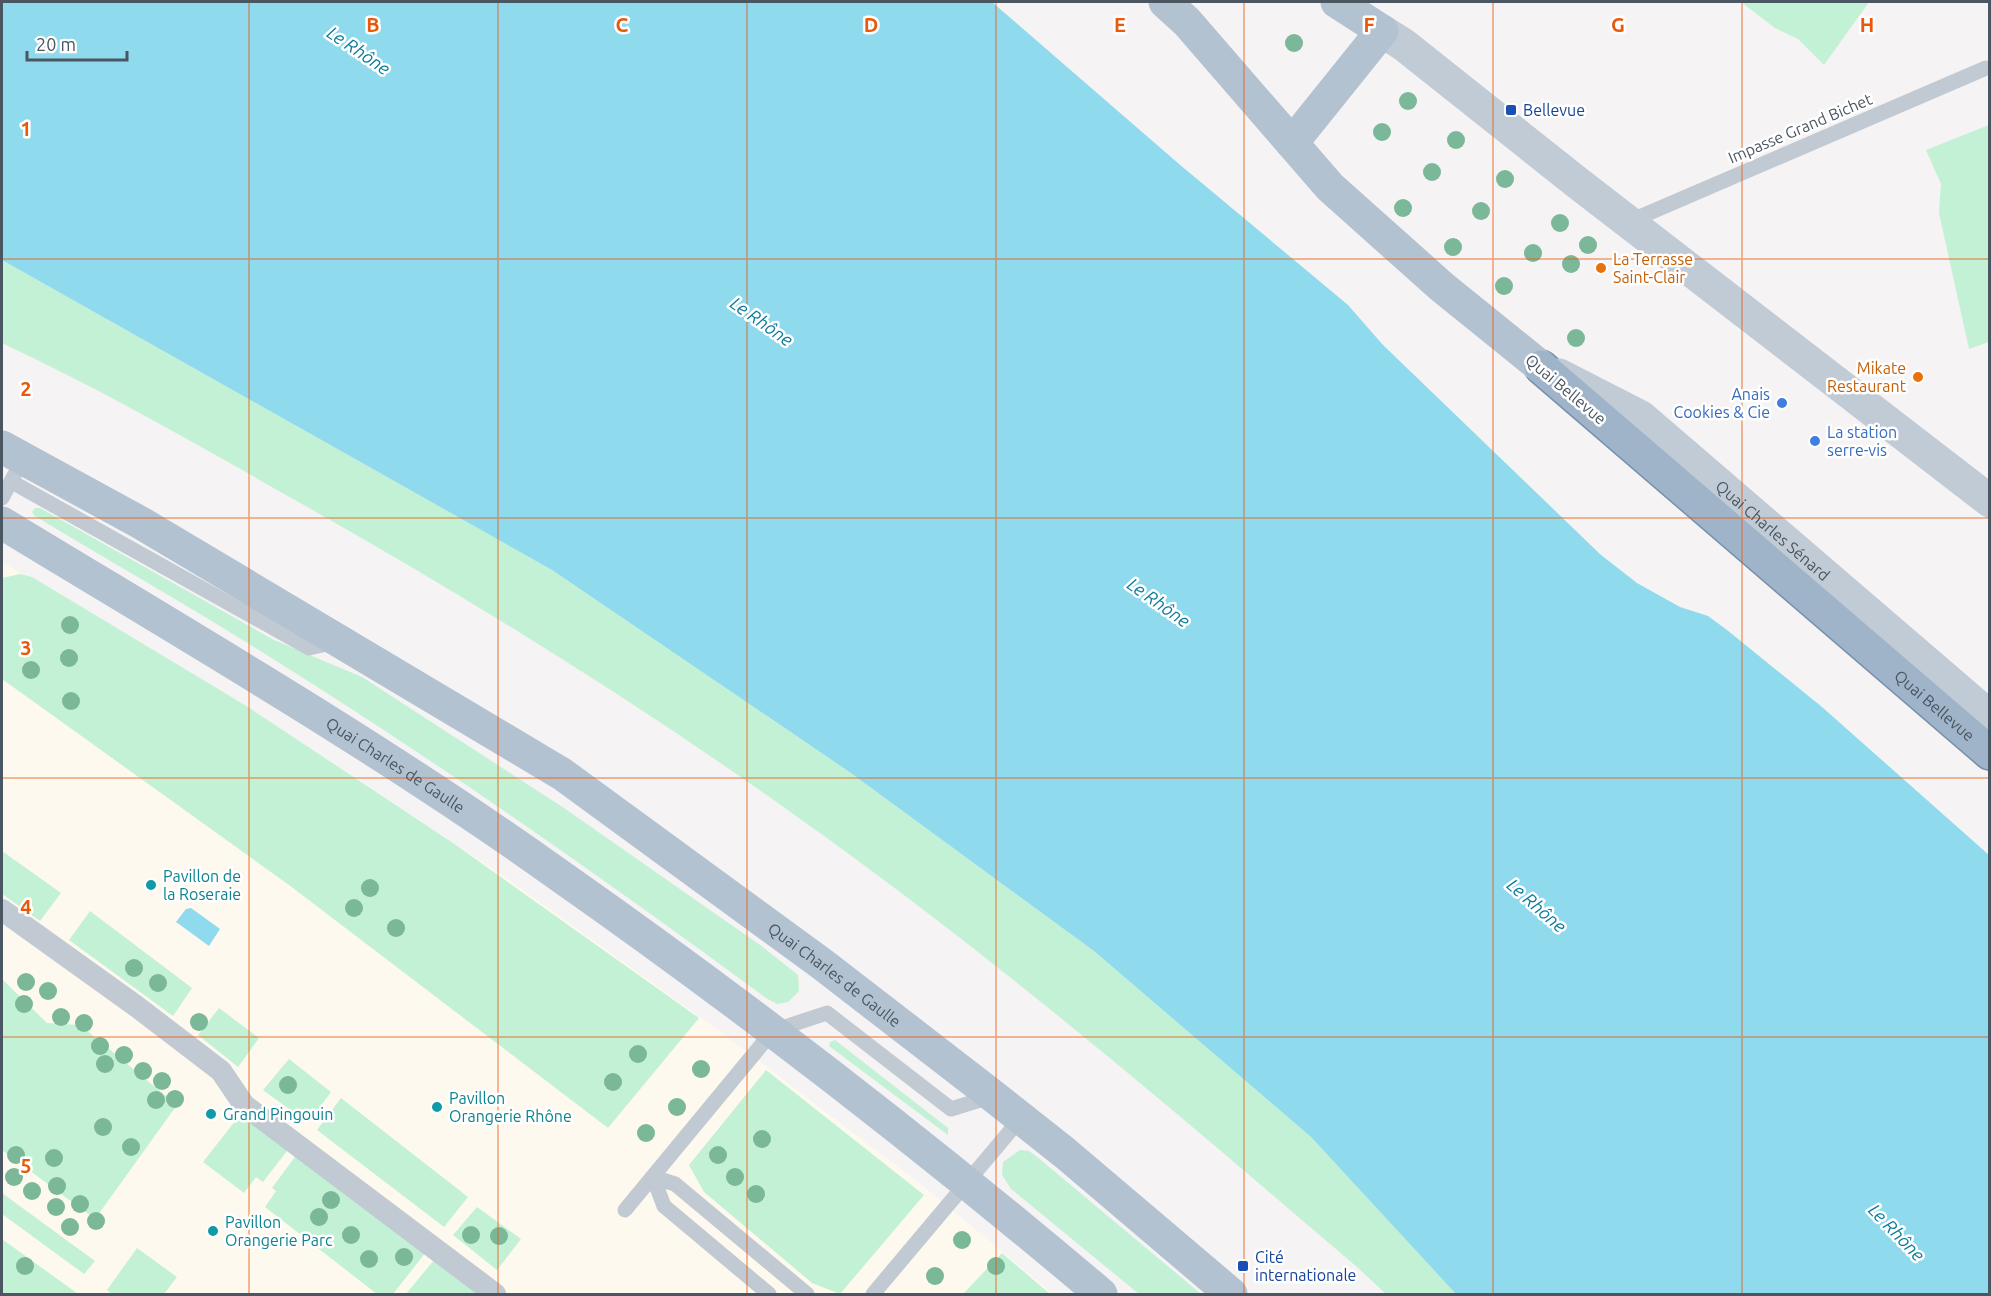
<svg xmlns="http://www.w3.org/2000/svg" width="1991" height="1296" font-family="Ubuntu,sans-serif">
<style>
.commercial{fill:#fdf9ef}
.green{fill:#c3f1d5}
.water{fill:#90daee}
.lines{fill:none;stroke-linecap:round;stroke-linejoin:round}
.trunk-casing{stroke:#7690ad;stroke-width:36}
.service{stroke:#c1cad2;stroke-width:15}
.pedestrian{stroke:#c1cad2;stroke-width:22}
.secondary{stroke:#c1cbd6;stroke-width:33}
.primary{stroke:#b3c2d1;stroke-width:33}
.trunk{stroke:#9fb4c9;stroke-width:33}
.tree{fill:#7bb799}
.grid{fill:none;stroke:#e8590c;stroke-width:1.5;stroke-opacity:0.55}
.transit-dot{fill:#1a4fb4;stroke:#fff;stroke-width:2}
.food-dot{fill:#e8710a;stroke:#fff;stroke-width:2}
.shop-dot{fill:#3f7fe0;stroke:#fff;stroke-width:2}
.culture-dot{fill:#0f9aa8;stroke:#fff;stroke-width:2}
.labels{text-anchor:middle;dominant-baseline:central;stroke-width:5;stroke-linejoin:round;paint-order:stroke}
.transit-label{font-size:16px;fill:#164399;stroke:#fff;text-anchor:start}
.street-label{font-size:16px;fill:#4a5661;stroke:#fff}
.food-label{font-size:16px;fill:#c56008;stroke:#fff;text-anchor:start}
.shop-label{font-size:16px;fill:#366cbe;stroke:#fff;text-anchor:end}
.culture-label{font-size:16px;fill:#0d838f;stroke:#fff;text-anchor:start}
.water-label{font-size:18px;font-style:italic;fill:#0c7c9b;stroke:#fff}
.grid-label{font-size:20px;text-anchor:middle;font-weight:bold;fill:#e8590c;stroke:#fff;stroke-width:5;stroke-linejoin:round;paint-order:stroke}
</style>
<rect width="100%" height="100%" fill="#f5f3f3"/>
<!-- commercial -->
<path class="commercial" d="M 2,562 L 248,707 L 499,873 L 718,1030 L 927,1189 L 1053,1294 L 2,1294 Z"/>
<!-- green -->
<path class="green" d="M 1741,2 L 1869,2 L 1824,65 L 1798,39 L 1775,28 Z
M 1989,125 L 1989,342 L 1969,349 L 1939,213 L 1941,184 L 1926,150 Z
M 2,260 L 552,570 L 848,771 L 1094,951 L 1311,1137 L 1456,1294 L 1386,1294 L 1357,1267 C 1177,1113 996,958 803,821 C 635,700 459,592 279,491 C 188,439 96,387 2,343 Z
M 35,508 L 40,508 L 274,640 L 362,677 L 564,808 L 760,945 L 798,975 L 799,991 L 788,1002 L 777,1004 L 766,998 C 603,878 437,761 265,654 C 189,606 111,562 35,516 L 32,512 Z
M 20,574 L 32,577 L 248,707 L 453,843 L 699,1018 L 608,1128 L 289,885 L 2,679 L 2,578 Z
M 2,851 L 61,893 L 40,921 L 2,894 Z
M 90,911 L 192,988 L 173,1016 L 69,940 Z
M 2,979 L 47,1023 L 80,1025 L 177,1105 L 95,1219 L 2,1150 Z
M 219,1008 L 259,1038 L 238,1067 L 198,1035 Z
M 835,1040 L 948,1128 L 948,1135 L 829,1046 L 830,1042 Z
M 289,1059 L 331,1092 L 308,1123 L 263,1090 Z
M 766,1070 L 924,1195 L 840,1294 L 812,1283 L 704,1192 L 689,1165 Z
M 341,1098 L 468,1197 L 444,1227 L 317,1130 Z
M 243,1111 L 290,1147 L 263,1182 L 256,1177 L 244,1193 L 203,1162 Z
M 1020,1150 L 1029,1151 L 1036,1156 L 1201,1294 L 1139,1294 L 1011,1189 L 1002,1175 L 1003,1162 Z
M 297,1154 L 426,1252 L 393,1294 L 377,1294 L 265,1207 L 276,1191 L 272,1188 Z
M 2,1193 L 95,1261 L 84,1274 L 2,1214 Z
M 477,1207 L 521,1239 L 497,1270 L 453,1235 Z
M 2,1239 L 78,1294 L 2,1294 Z
M 137,1248 L 177,1277 L 164,1294 L 112,1294 L 107,1290 Z
M 1002,1253 L 1050,1294 L 963,1294 Z
M 434,1260 L 477,1294 L 406,1294 Z"/>
<!-- water -->
<path class="water" d="M 2,2 L 992,2 L 1179,164 L 1348,305 L 1383,345 L 1601,555 L 1637,583 L 1680,607 L 1708,616 L 1727,630 L 1822,707 L 1989,855 L 1989,1294 L 1456,1294 L 1311,1137 L 1094,951 L 848,771 L 552,570 L 2,260 Z
M 191,908 L 220,929 L 209,946 L 176,922 L 186,909 Z"/>
<g class="lines">
<!-- trunk casing -->
<g class="trunk-casing">
<g id="trunk">
<path id="s4" d="M 1541,367 L 1990,753"/>
</g>
</g>
<!-- service -->
<path class="service" d="M 1628,222 L 1986,68
M 12,482 L 309,648 L 336,642
M 2,498 L 15,474
M 653,1177 L 675,1184 L 807,1294
M 653,1177 L 664,1206 L 769,1294
M 625,1210 L 773,1031 L 827,1013 L 951,1109 L 993,1096
M 873,1294 L 1021,1118"/>
<!-- pedestrian -->
<path class="pedestrian" d="M 2,910 L 136,1006 L 221,1071 L 244,1105 L 495,1294"/>
<!-- secondary -->
<g class="secondary">
<path d="M 1382,31 L 1404,45 L 1579,184 L 1990,501"/>
<path id="s1" d="M 1559,375 L 1641,417 L 1990,717"/>
</g>
<!-- primary -->
<g class="primary">
<path d="M 1165,2 L 1187,22 L 1330,187 L 1442,287 L 1541,367"/>
<path d="M 1292,143 L 1382,31 L 1337,2"/>
<path id="s2" d="M 2,447 L 141,523 L 562,774 L 822,964 L 993,1096 L 1065,1153 L 1231,1294"/>
<path id="s3" d="M 2,523 C 188,636 378,746 556,873 C 744,1005 926,1146 1101,1294"/>
</g>
<!-- trunk -->
<use href="#trunk" class="trunk"/>
</g>
<!-- trees -->
<g class="tree">
<circle cx="1294" cy="43" r="9"/>
<circle cx="1408" cy="101" r="9"/>
<circle cx="1382" cy="132" r="9"/>
<circle cx="1456" cy="140" r="9"/>
<circle cx="1432" cy="172" r="9"/>
<circle cx="1505" cy="179" r="9"/>
<circle cx="1403" cy="208" r="9"/>
<circle cx="1481" cy="211" r="9"/>
<circle cx="1560" cy="223" r="9"/>
<circle cx="1588" cy="245" r="9"/>
<circle cx="1453" cy="247" r="9"/>
<circle cx="1533" cy="253" r="9"/>
<circle cx="1571" cy="264" r="9"/>
<circle cx="1504" cy="286" r="9"/>
<circle cx="1576" cy="338" r="9"/>
<circle cx="70" cy="625" r="9"/>
<circle cx="69" cy="658" r="9"/>
<circle cx="31" cy="670" r="9"/>
<circle cx="71" cy="701" r="9"/>
<circle cx="370" cy="888" r="9"/>
<circle cx="354" cy="908" r="9"/>
<circle cx="396" cy="928" r="9"/>
<circle cx="134" cy="968" r="9"/>
<circle cx="26" cy="982" r="9"/>
<circle cx="158" cy="983" r="9"/>
<circle cx="48" cy="991" r="9"/>
<circle cx="24" cy="1004" r="9"/>
<circle cx="61" cy="1017" r="9"/>
<circle cx="199" cy="1022" r="9"/>
<circle cx="84" cy="1023" r="9"/>
<circle cx="100" cy="1046" r="9"/>
<circle cx="638" cy="1054" r="9"/>
<circle cx="124" cy="1055" r="9"/>
<circle cx="105" cy="1064" r="9"/>
<circle cx="701" cy="1069" r="9"/>
<circle cx="143" cy="1071" r="9"/>
<circle cx="162" cy="1081" r="9"/>
<circle cx="613" cy="1082" r="9"/>
<circle cx="288" cy="1085" r="9"/>
<circle cx="175" cy="1099" r="9"/>
<circle cx="156" cy="1100" r="9"/>
<circle cx="677" cy="1107" r="9"/>
<circle cx="103" cy="1127" r="9"/>
<circle cx="646" cy="1133" r="9"/>
<circle cx="762" cy="1139" r="9"/>
<circle cx="131" cy="1147" r="9"/>
<circle cx="16" cy="1155" r="9"/>
<circle cx="718" cy="1155" r="9"/>
<circle cx="54" cy="1158" r="9"/>
<circle cx="14" cy="1177" r="9"/>
<circle cx="735" cy="1177" r="9"/>
<circle cx="57" cy="1186" r="9"/>
<circle cx="32" cy="1191" r="9"/>
<circle cx="756" cy="1194" r="9"/>
<circle cx="331" cy="1200" r="9"/>
<circle cx="80" cy="1204" r="9"/>
<circle cx="56" cy="1207" r="9"/>
<circle cx="319" cy="1217" r="9"/>
<circle cx="96" cy="1221" r="9"/>
<circle cx="70" cy="1227" r="9"/>
<circle cx="351" cy="1235" r="9"/>
<circle cx="471" cy="1235" r="9"/>
<circle cx="499" cy="1236" r="9"/>
<circle cx="962" cy="1240" r="9"/>
<circle cx="404" cy="1257" r="9"/>
<circle cx="369" cy="1259" r="9"/>
<circle cx="25" cy="1266" r="9"/>
<circle cx="996" cy="1266" r="9"/>
<circle cx="935" cy="1276" r="9"/>
</g>
<!-- grid -->
<path class="grid" d="M 249,2 L 249,1294M 498,2 L 498,1294M 747,2 L 747,1294M 996,2 L 996,1294M 1244,2 L 1244,1294M 1493,2 L 1493,1294M 1742,2 L 1742,1294M 2,259 L 1990,259M 2,518 L 1990,518M 2,778 L 1990,778M 2,1037 L 1990,1037"/>
<!-- markers -->
<g class="transit-dot">
<rect x="1505" y="104" width="12" height="12" rx="3"/>
<rect x="1237" y="1260" width="12" height="12" rx="3"/>
</g>
<g class="food-dot">
<circle cx="1601" cy="268" r="6"/>
<circle cx="1918" cy="377" r="6"/>
</g>
<g class="shop-dot">
<circle cx="1782" cy="403" r="6"/>
<circle cx="1815" cy="441" r="6"/>
</g>
<g class="culture-dot">
<circle cx="151" cy="885" r="6"/>
<circle cx="437" cy="1107" r="6"/>
<circle cx="211" cy="1114" r="6"/>
<circle cx="213" cy="1231" r="6"/>
</g>
<g class="labels">
<!-- transit labels -->
<g class="transit-label">
<text x="1523" y="110">Bellevue</text>
<text x="1255" y="1257">Cité<tspan x="1255" dy="18">internationale</tspan></text>
</g>
<!-- street labels -->
<g class="street-label">
<text transform="translate(1800 128) rotate(-23)">Impasse Grand Bichet</text>
<text transform="translate(1566 389) rotate(40)">Quai Bellevue</text>
<text stroke="none"><textPath href="#s1" startOffset="266">Quai Charles Sénard</textPath></text>
<text stroke="none"><textPath href="#s4" startOffset="519">Quai Bellevue</textPath></text>
<text stroke="none"><textPath href="#s3" startOffset="462">Quai Charles de Gaulle</textPath></text>
<text stroke="none"><textPath href="#s2" startOffset="987">Quai Charles de Gaulle</textPath></text>
</g>
<!-- food labels -->
<g class="food-label">
<text x="1613" y="259">La Terrasse<tspan x="1613" dy="18">Saint-Clair</tspan></text>
<text x="1906" y="368" text-anchor="end">Mikate<tspan x="1906" dy="18">Restaurant</tspan></text>
</g>
<!-- shop labels -->
<g class="shop-label">
<text x="1770" y="394">Anais<tspan x="1770" dy="18">Cookies &amp; Cie</tspan></text>
<text x="1827" y="432" text-anchor="start">La station<tspan x="1827" dy="18">serre-vis</tspan></text>
</g>
<!-- culture labels -->
<g class="culture-label">
<text x="163" y="876">Pavillon de<tspan x="163" dy="18">la Roseraie</tspan></text>
<text x="449" y="1098">Pavillon<tspan x="449" dy="18">Orangerie Rhône</tspan></text>
<text x="223" y="1114">Grand Pingouin</text>
<text x="225" y="1222">Pavillon<tspan x="225" dy="18">Orangerie Parc</tspan></text>
</g>
<!-- water labels -->
<g class="water-label">
<text transform="translate(359 50) rotate(34)">Le Rhône</text>
<text transform="translate(762 321) rotate(35)">Le Rhône</text>
<text transform="translate(1159 602) rotate(35)">Le Rhône</text>
<text transform="translate(1537 905) rotate(41)">Le Rhône</text>
<text transform="translate(1897 1232) rotate(46)">Le Rhône</text>
</g>
</g>
<g class="grid-label">
<text x="373" y="32">B</text>
<text x="622" y="32">C</text>
<text x="871" y="32">D</text>
<text x="1120" y="32">E</text>
<text x="1369" y="32">F</text>
<text x="1618" y="32">G</text>
<text x="1867" y="32">H</text>
<text x="26" y="136">1</text>
<text x="26" y="396">2</text>
<text x="26" y="655">3</text>
<text x="26" y="914">4</text>
<text x="26" y="1173">5</text>
</g>
<!-- border -->
<rect width="1991" height="1296" fill="none" stroke="#4a5661" stroke-width="6"/>
<!-- scale -->
<path d="M27 51v9h100v-9" fill="none" stroke="#4a5661" stroke-width="3"/>
<text x="36" y="51" font-size="18" fill="#4a5661" stroke="#ffffff" stroke-width="4.5" paint-order="stroke">20 m</text>
</svg>
